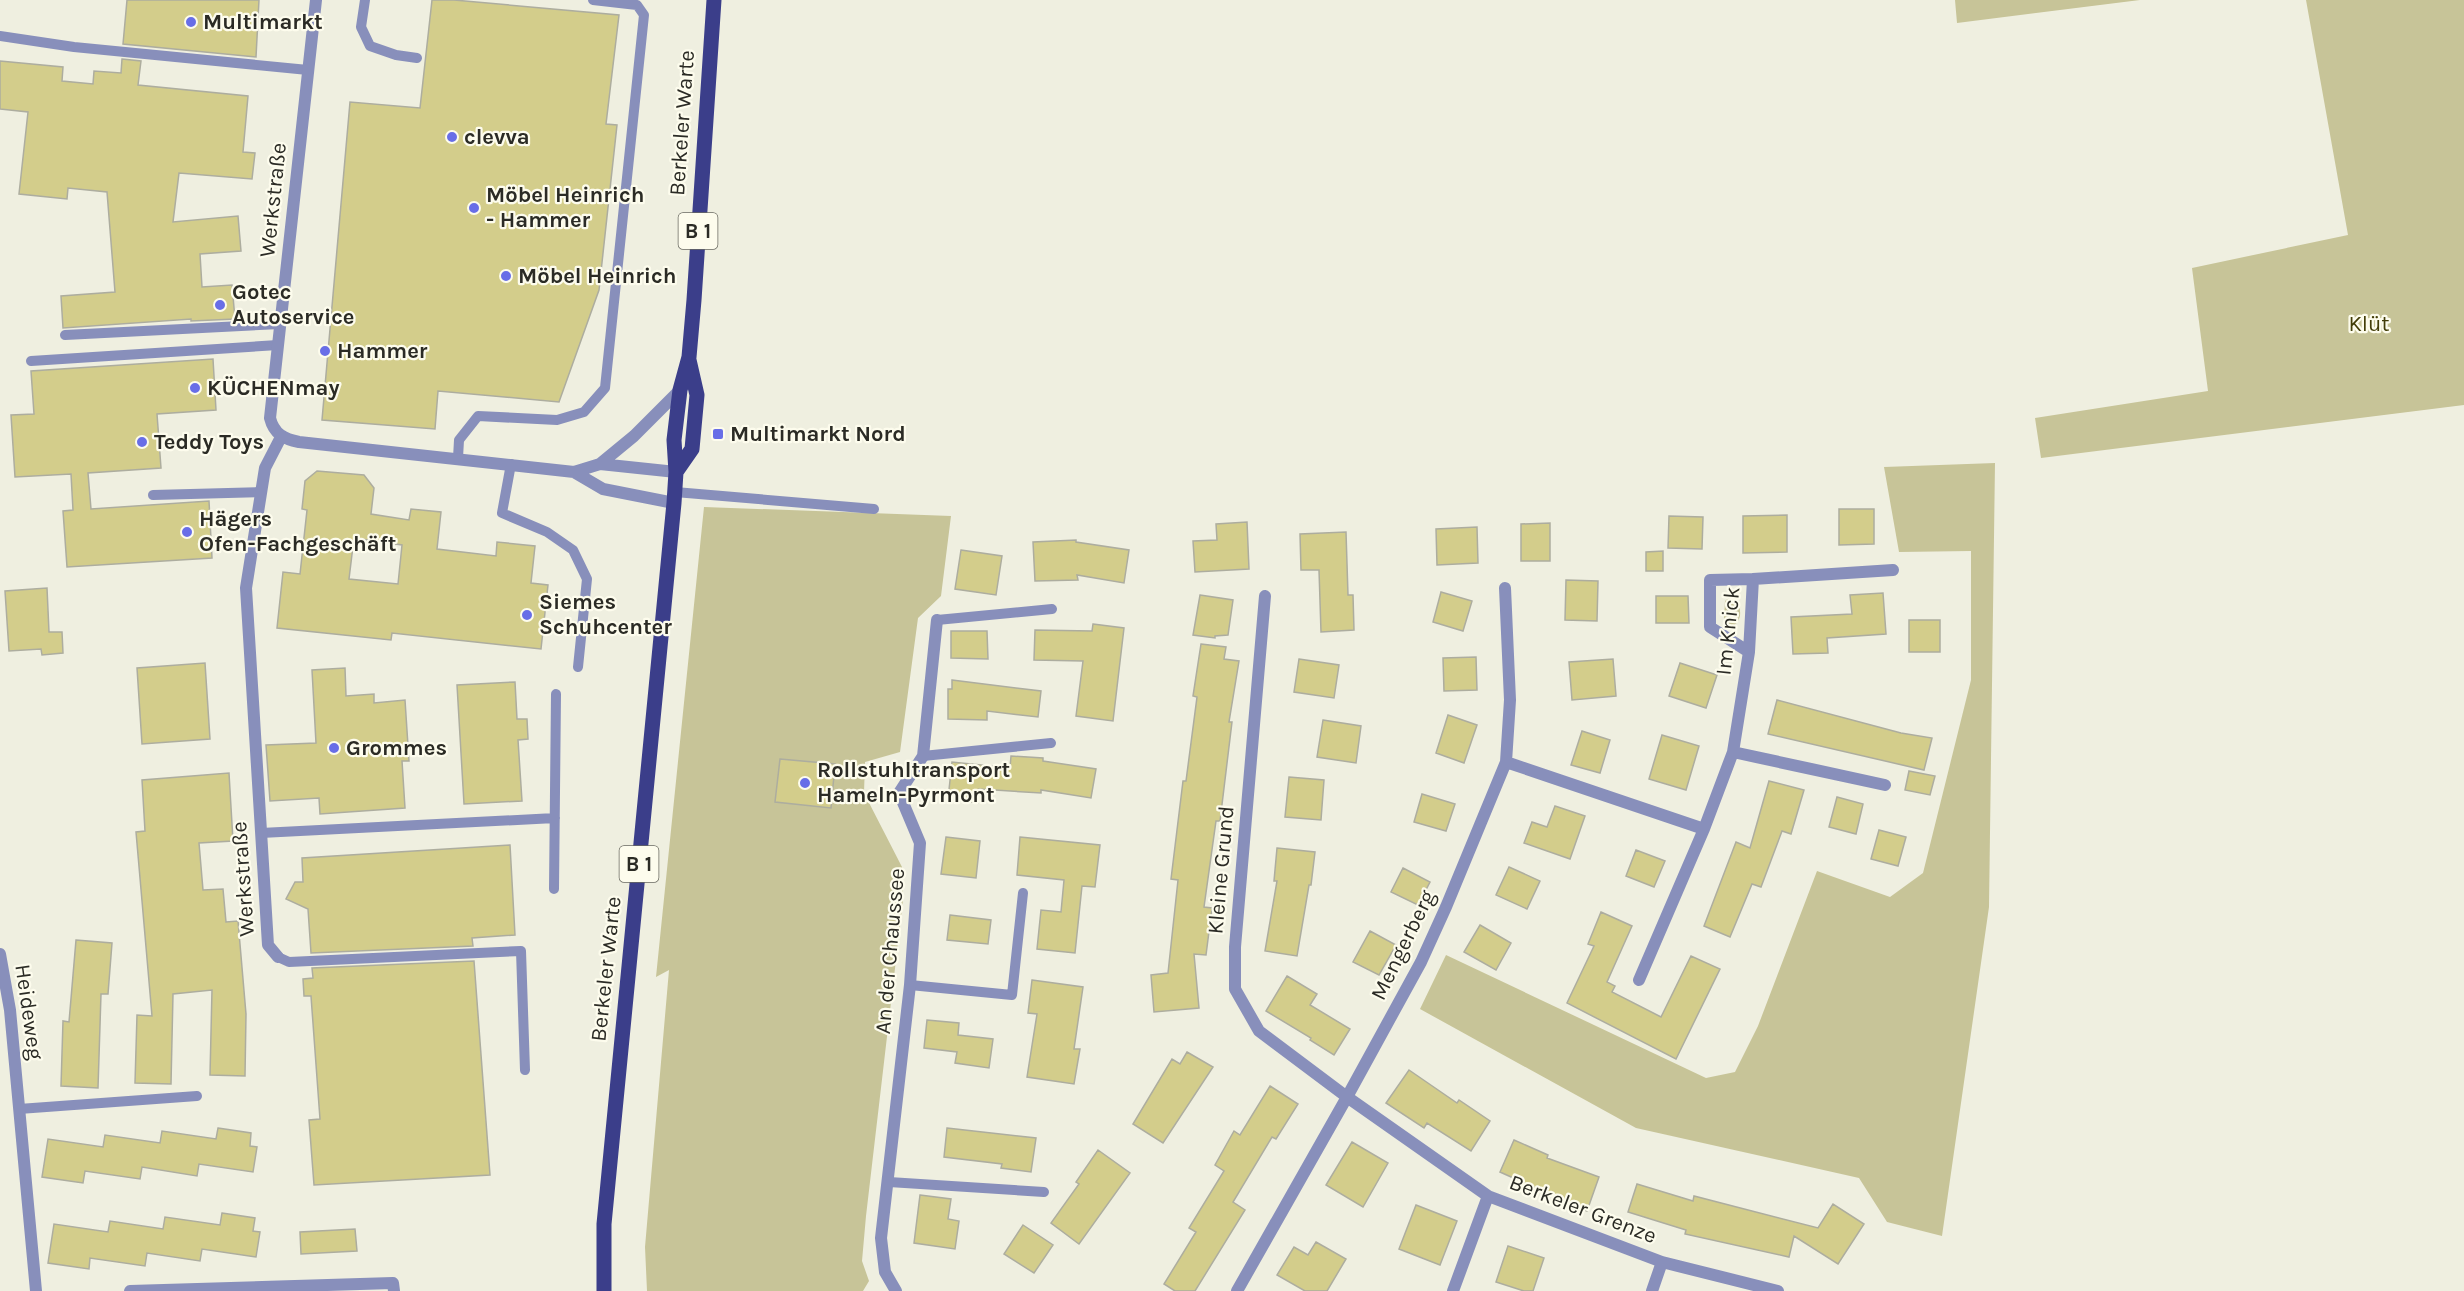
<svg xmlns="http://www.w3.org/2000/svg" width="2464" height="1291" font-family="Karla,sans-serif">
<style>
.green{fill:#c7c498}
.building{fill:#d3cd8b;stroke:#adad9f;stroke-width:1.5;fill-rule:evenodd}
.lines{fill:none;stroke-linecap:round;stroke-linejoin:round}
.service{stroke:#888fbb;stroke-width:10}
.minor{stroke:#888fbb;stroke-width:12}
.primary{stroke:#3b3e8a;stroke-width:15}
.poi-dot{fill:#686ee7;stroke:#fdfced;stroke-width:2}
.labels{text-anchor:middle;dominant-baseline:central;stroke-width:4.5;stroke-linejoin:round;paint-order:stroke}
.shield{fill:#fdfced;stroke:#6a6a61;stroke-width:1.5}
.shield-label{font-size:21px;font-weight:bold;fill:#2b2b25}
.poi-label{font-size:22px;font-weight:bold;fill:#2b2b25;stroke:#fdfced;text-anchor:start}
.street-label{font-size:22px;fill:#2b2b25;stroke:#fdfced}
.park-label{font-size:22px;fill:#423d08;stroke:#fdfced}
</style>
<rect width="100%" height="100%" fill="#efefe0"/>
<!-- green -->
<path class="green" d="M 1955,0 L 2140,0 L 1957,23 Z
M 2306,0 L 2464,0 L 2464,405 L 2041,458 L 2035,418 L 2208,391 L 2192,268 L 2348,235 Z
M 1995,463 L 1989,907 L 1942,1236 L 1887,1222 L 1859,1178 L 1636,1128 L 1420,1009 L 1446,955 L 1706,1078 L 1735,1072 L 1758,1026 L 1817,871 L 1890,897 L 1923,873 L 1971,680 L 1971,551 L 1899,552 L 1884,467 Z
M 704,507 L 951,516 L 941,596 L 918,618 L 900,752 L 865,762 L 864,793 L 902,867 L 903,900 L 866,1216 L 862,1261 L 869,1281 L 863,1291 L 647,1291 L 645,1247 L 669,970 L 656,977 Z
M 1729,598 L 1735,598 C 1742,607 1743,622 1731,627 L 1724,619 L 1725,601 Z"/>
<!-- building -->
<path class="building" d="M 127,0 L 259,0 L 256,57 L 123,44 Z
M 432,0 L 454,0 L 619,15 L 606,124 L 617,125 L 599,290 L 559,402 L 438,391 L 435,429 L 322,420 L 350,102 L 420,108 Z
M 122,59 L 141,61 L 138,85 L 248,96 L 243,152 L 255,153 L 252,179 L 179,173 L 173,222 L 238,216 L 241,251 L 200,254 L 202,287 L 232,285 L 235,319 L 191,321 L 191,319 L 63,328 L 61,296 L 115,292 L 107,192 L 68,188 L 67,199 L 19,194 L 28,112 L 0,109 L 0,61 L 63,67 L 62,81 L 93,84 L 94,71 L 121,73 Z
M 213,359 L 216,410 L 157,414 L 161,468 L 88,473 L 91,509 L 209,501 L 212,558 L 67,567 L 63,511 L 73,510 L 71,474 L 15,477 L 11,415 L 34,414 L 31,371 Z
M 317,471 L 364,475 L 374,488 L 371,514 L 409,520 L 411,509 L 441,512 L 437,549 L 496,556 L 497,542 L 535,546 L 531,583 L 548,585 L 541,649 L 392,633 L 391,640 L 277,628 L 283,572 L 300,574 L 307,510 L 302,509 L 305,481 ZM 354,538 L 402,545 L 398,584 L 349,579 Z
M 1839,509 L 1874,509 L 1874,544 L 1839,545 Z
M 1787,515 L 1787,552 L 1743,553 L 1743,516 Z
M 1669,516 L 1703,517 L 1702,549 L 1668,548 Z
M 1247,522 L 1249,569 L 1195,572 L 1193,541 L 1217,540 L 1216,524 Z
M 1550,523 L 1550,561 L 1521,561 L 1521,524 Z
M 1477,527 L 1478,563 L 1437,565 L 1436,529 Z
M 1346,532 L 1348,595 L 1353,595 L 1354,630 L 1321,632 L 1319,570 L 1301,570 L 1300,534 Z
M 1076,540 L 1076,542 L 1129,550 L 1124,583 L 1077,575 L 1078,580 L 1035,581 L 1033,542 Z
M 961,550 L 1002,556 L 996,595 L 955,589 Z
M 1663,551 L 1663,571 L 1646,571 L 1646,552 Z
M 1566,580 L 1598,581 L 1597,621 L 1565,620 Z
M 47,588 L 49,632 L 62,632 L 63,653 L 42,655 L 41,649 L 9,651 L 5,591 Z
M 1441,592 L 1472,601 L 1463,631 L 1433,622 Z
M 1883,593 L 1886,634 L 1827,638 L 1828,653 L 1793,654 L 1791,617 L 1852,614 L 1850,595 Z
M 1200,595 L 1233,600 L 1228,635 L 1215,636 L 1215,638 L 1193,635 Z
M 1656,596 L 1688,596 L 1689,623 L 1656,623 Z
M 1909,620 L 1940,620 L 1940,652 L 1909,652 Z
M 1093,624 L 1124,628 L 1113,721 L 1076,716 L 1083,661 L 1034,660 L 1035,630 L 1092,631 Z
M 951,631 L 987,631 L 988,659 L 951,658 Z
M 1201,644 L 1226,647 L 1224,659 L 1239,661 L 1229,722 L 1232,722 L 1220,821 L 1216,821 L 1204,907 L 1212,908 L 1206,955 L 1194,954 L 1199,1008 L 1154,1012 L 1151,975 L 1168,973 L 1178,880 L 1171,879 L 1183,781 L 1186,781 L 1197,697 L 1193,696 Z
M 1476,657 L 1477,690 L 1444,691 L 1443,658 Z
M 1299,659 L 1339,665 L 1334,698 L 1294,692 Z
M 1613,659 L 1616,696 L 1572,700 L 1569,662 Z
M 205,663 L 210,739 L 142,744 L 137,668 Z
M 1680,663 L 1717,675 L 1706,708 L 1669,696 Z
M 345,668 L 346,696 L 374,694 L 374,703 L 405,700 L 409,761 L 402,761 L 405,808 L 320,814 L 319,798 L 270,801 L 266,745 L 316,743 L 312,670 Z
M 952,680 L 1041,691 L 1038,717 L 987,711 L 987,720 L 948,719 L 948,689 L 952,689 Z
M 515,682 L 517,719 L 527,719 L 528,739 L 518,740 L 522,801 L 464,804 L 457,685 Z
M 1777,700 L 1901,733 L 1932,738 L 1924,770 L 1768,734 Z
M 1448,715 L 1477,725 L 1464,763 L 1436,753 Z
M 1323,720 L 1361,726 L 1356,763 L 1317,757 Z
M 1582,731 L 1610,740 L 1600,773 L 1571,765 Z
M 1662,735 L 1699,746 L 1686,790 L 1649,779 Z
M 1011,756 L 1043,758 L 1043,761 L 1096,769 L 1091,798 L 1041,790 L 1041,793 L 979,789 L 978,803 L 948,799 L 952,762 L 1010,768 Z
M 780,759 L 835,764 L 831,808 L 775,802 Z
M 1909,771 L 1935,776 L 1930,795 L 1905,790 Z
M 229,773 L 233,841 L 199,843 L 203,890 L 223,889 L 226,922 L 238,921 L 246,1014 L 245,1076 L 210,1075 L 212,990 L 173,994 L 171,1084 L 135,1083 L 137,1015 L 152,1016 L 136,832 L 145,831 L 142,780 Z
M 1289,777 L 1324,780 L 1321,820 L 1285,817 Z
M 1769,781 L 1804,790 L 1791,834 L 1782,831 L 1761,887 L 1752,884 L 1730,937 L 1704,926 L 1736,842 L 1750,848 Z
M 1422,794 L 1455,804 L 1446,831 L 1414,822 Z
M 1837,797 L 1863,804 L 1856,834 L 1829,827 Z
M 1555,806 L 1585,816 L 1570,859 L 1524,843 L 1532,822 L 1547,827 Z
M 1879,830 L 1906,837 L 1898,866 L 1871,859 Z
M 946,837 L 980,841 L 976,878 L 941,874 Z
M 1020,837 L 1100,845 L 1095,887 L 1082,886 L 1075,953 L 1037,949 L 1041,910 L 1061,912 L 1064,880 L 1017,875 Z
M 510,845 L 515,935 L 472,938 L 473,946 L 311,953 L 308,909 L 286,899 L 295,882 L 303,882 L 302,858 Z
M 1277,848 L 1315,852 L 1311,885 L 1309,885 L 1297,956 L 1265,951 L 1277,881 L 1274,881 Z
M 1636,850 L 1665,861 L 1654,887 L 1626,876 Z
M 1509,867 L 1540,881 L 1527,909 L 1496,895 Z
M 1403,868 L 1430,882 L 1418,905 L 1391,892 Z
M 1601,912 L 1632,926 L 1607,982 L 1615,986 L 1612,992 L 1661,1017 L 1691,956 L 1720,969 L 1676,1059 L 1567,1003 L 1594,946 L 1588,944 Z
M 950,915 L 991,920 L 988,944 L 947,940 Z
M 1480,925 L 1511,943 L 1496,970 L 1464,952 Z
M 1370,931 L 1396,945 L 1379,975 L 1353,962 Z
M 76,940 L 112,943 L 108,994 L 101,994 L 98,1088 L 61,1086 L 63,1021 L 69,1022 Z
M 474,961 L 490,1175 L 314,1185 L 309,1120 L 320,1119 L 311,996 L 304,996 L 303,979 L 313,978 L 312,968 Z
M 1287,976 L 1317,994 L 1310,1005 L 1350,1029 L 1334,1055 L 1310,1040 L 1311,1038 L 1266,1011 Z
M 1032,980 L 1083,987 L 1074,1049 L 1080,1049 L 1074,1084 L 1027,1077 L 1037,1014 L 1028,1013 Z
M 927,1020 L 959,1023 L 958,1035 L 993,1039 L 989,1068 L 955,1063 L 957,1052 L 924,1048 Z
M 1187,1052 L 1213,1067 L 1163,1143 L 1133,1124 L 1172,1059 L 1180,1064 Z
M 1409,1070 L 1457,1103 L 1459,1100 L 1490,1121 L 1471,1151 L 1427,1123 L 1424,1128 L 1386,1103 Z
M 1270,1086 L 1298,1104 L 1276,1139 L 1272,1137 L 1233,1202 L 1245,1210 L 1195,1291 L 1175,1291 L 1164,1284 L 1196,1232 L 1189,1228 L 1224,1171 L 1215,1165 L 1234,1131 L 1240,1135 Z
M 218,1128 L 251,1133 L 250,1146 L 257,1147 L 253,1172 L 199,1164 L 197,1176 L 142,1167 L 140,1179 L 85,1171 L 83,1183 L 42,1177 L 48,1139 L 103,1147 L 105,1135 L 160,1143 L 162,1131 L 216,1139 Z
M 947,1128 L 1036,1138 L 1031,1172 L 1001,1168 L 1002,1164 L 944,1157 Z
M 1514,1140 L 1548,1155 L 1547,1158 L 1599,1177 L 1587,1211 L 1553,1198 L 1554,1196 L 1500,1172 Z
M 1352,1142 L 1388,1163 L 1363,1207 L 1326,1185 Z
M 1098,1150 L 1130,1173 L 1079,1244 L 1051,1223 L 1079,1184 L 1076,1182 Z
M 1637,1184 L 1693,1201 L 1694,1196 L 1818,1228 L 1833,1204 L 1864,1224 L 1838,1264 L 1794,1236 L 1789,1257 L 1685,1234 L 1686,1230 L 1628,1212 Z
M 920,1195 L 951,1199 L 948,1219 L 959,1221 L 955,1249 L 914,1243 Z
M 1416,1205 L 1457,1221 L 1440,1265 L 1399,1249 Z
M 222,1213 L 255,1218 L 253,1231 L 260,1232 L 256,1257 L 202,1249 L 200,1261 L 147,1253 L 145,1266 L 90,1258 L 89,1269 L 48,1263 L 54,1224 L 108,1232 L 110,1221 L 163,1229 L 165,1217 L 220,1225 Z
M 1023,1225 L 1053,1245 L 1034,1273 L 1004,1254 Z
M 355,1229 L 357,1251 L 301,1254 L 300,1232 Z
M 1316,1242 L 1346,1259 L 1327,1291 L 1305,1291 L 1277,1275 L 1294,1247 L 1308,1255 Z
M 1508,1246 L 1544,1258 L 1533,1291 L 1524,1291 L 1496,1282 Z"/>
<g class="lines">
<!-- service -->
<path class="service" d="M 365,0 L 361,27 L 370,46 L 396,55 L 417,58
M 0,36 L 74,47 L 308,70
M 65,335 L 280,324
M 31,361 L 278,345
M 458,458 L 459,440 L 478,416 L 557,420 L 584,412 L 605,388 L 644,15 L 637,5 L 593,0
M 511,464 L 502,513 L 547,532 L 573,550 L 587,579 L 578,667
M 675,492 L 874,509
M 153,495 L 261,492
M 937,620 L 1052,609
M 923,756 L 1051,743
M 261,833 L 555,818
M 554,889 L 556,694
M 278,957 L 289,962 L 521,951 L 525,1070
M 910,985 L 1012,995 L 1023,893
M 19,1109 L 197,1096
M 889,1182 L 1044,1192"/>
<!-- minor -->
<path class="minor" d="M 316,0 L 270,418 C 274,434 284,439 299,442 L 574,472 L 603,489 L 674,503
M 600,464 L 634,436 L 680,390
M 574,472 L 600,464 L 676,472
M 1265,596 L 1235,947 L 1235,989 L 1259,1031 L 1347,1097 L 1488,1196 L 1662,1262 L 1778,1291
M 1749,652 L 1710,627 L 1710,580 L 1753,579
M 1733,752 L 1885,785
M 1506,762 L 1704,829
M 0,954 L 10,1010 L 36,1291
M 278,957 L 268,945 L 246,588 L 265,468 L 281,437
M 1639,980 L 1704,829 L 1733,752 L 1749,652 L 1753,579 L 1893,570
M 130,1291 L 393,1283 L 394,1291
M 896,1291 L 885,1272 L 881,1238 L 910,985 L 920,843 L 899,793 L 923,756 L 937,620
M 1237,1291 L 1347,1097 L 1421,962 L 1446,907 L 1506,762 L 1510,700 L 1505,588
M 1453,1291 L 1488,1196
M 1652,1291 L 1662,1262"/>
<!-- primary -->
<path class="primary" d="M 676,472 L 692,449 L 697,395 L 689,360
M 604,1291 L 604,1224 L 674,503 L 676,472 L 674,440 L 680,390 L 689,357 L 694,300 L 714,0"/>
</g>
<!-- markers -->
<g class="poi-dot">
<circle cx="191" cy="22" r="6"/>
<circle cx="452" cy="137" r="6"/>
<circle cx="474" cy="208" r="6"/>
<circle cx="506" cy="276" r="6"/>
<circle cx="220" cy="305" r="6"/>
<circle cx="325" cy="351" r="6"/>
<circle cx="195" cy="388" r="6"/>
<rect x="712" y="428" width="12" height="12" rx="3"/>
<circle cx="142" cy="442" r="6"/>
<circle cx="187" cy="532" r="6"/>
<circle cx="527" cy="615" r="6"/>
<circle cx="334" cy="748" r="6"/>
<circle cx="805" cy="783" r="6"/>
</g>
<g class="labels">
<!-- shield labels -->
<g class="shield">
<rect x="678.5" y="213" width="39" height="36" rx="4.5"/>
<rect x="619.5" y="846" width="39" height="36" rx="4.5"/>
</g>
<g class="shield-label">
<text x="698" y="231">B 1</text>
<text x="639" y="864">B 1</text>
</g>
<!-- poi labels -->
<g class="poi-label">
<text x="203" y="22">Multimarkt</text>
<text x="464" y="137">clevva</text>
<text x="486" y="195">Möbel Heinrich<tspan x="486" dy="25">- Hammer</tspan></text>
<text x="518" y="276">Möbel Heinrich</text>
<text x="232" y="292">Gotec<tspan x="232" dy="25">Autoservice</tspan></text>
<text x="337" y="351">Hammer</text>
<text x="207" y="388">KÜCHENmay</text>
<text x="730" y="434">Multimarkt Nord</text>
<text x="154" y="442">Teddy Toys</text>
<text x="199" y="519">Hägers<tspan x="199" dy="25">Ofen-Fachgeschäft</tspan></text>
<text x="539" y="602">Siemes<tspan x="539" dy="25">Schuhcenter</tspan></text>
<text x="346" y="748">Grommes</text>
<text x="817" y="770">Rollstuhltransport<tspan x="817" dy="25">Hameln-Pyrmont</tspan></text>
</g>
<!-- street labels -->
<g class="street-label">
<text transform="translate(682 123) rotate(-86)">Berkeler Warte</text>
<text transform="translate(273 200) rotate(-84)">Werkstraße</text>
<text transform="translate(1728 631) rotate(-84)">Im Knick</text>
<text transform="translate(1221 870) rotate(-85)">Kleine Grund</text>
<text transform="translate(243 879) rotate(-94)">Werkstraße</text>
<text transform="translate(1403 945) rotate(-64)">Mengerberg</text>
<text transform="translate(890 951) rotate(-85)">An der Chaussee</text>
<text transform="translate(606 969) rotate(-84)">Berkeler Warte</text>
<text transform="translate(29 1012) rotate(82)">Heideweg</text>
<text transform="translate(1583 1209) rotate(21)">Berkeler Grenze</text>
</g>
<!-- park labels -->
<g class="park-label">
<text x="2369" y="324">Klüt</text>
</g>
</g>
</svg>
